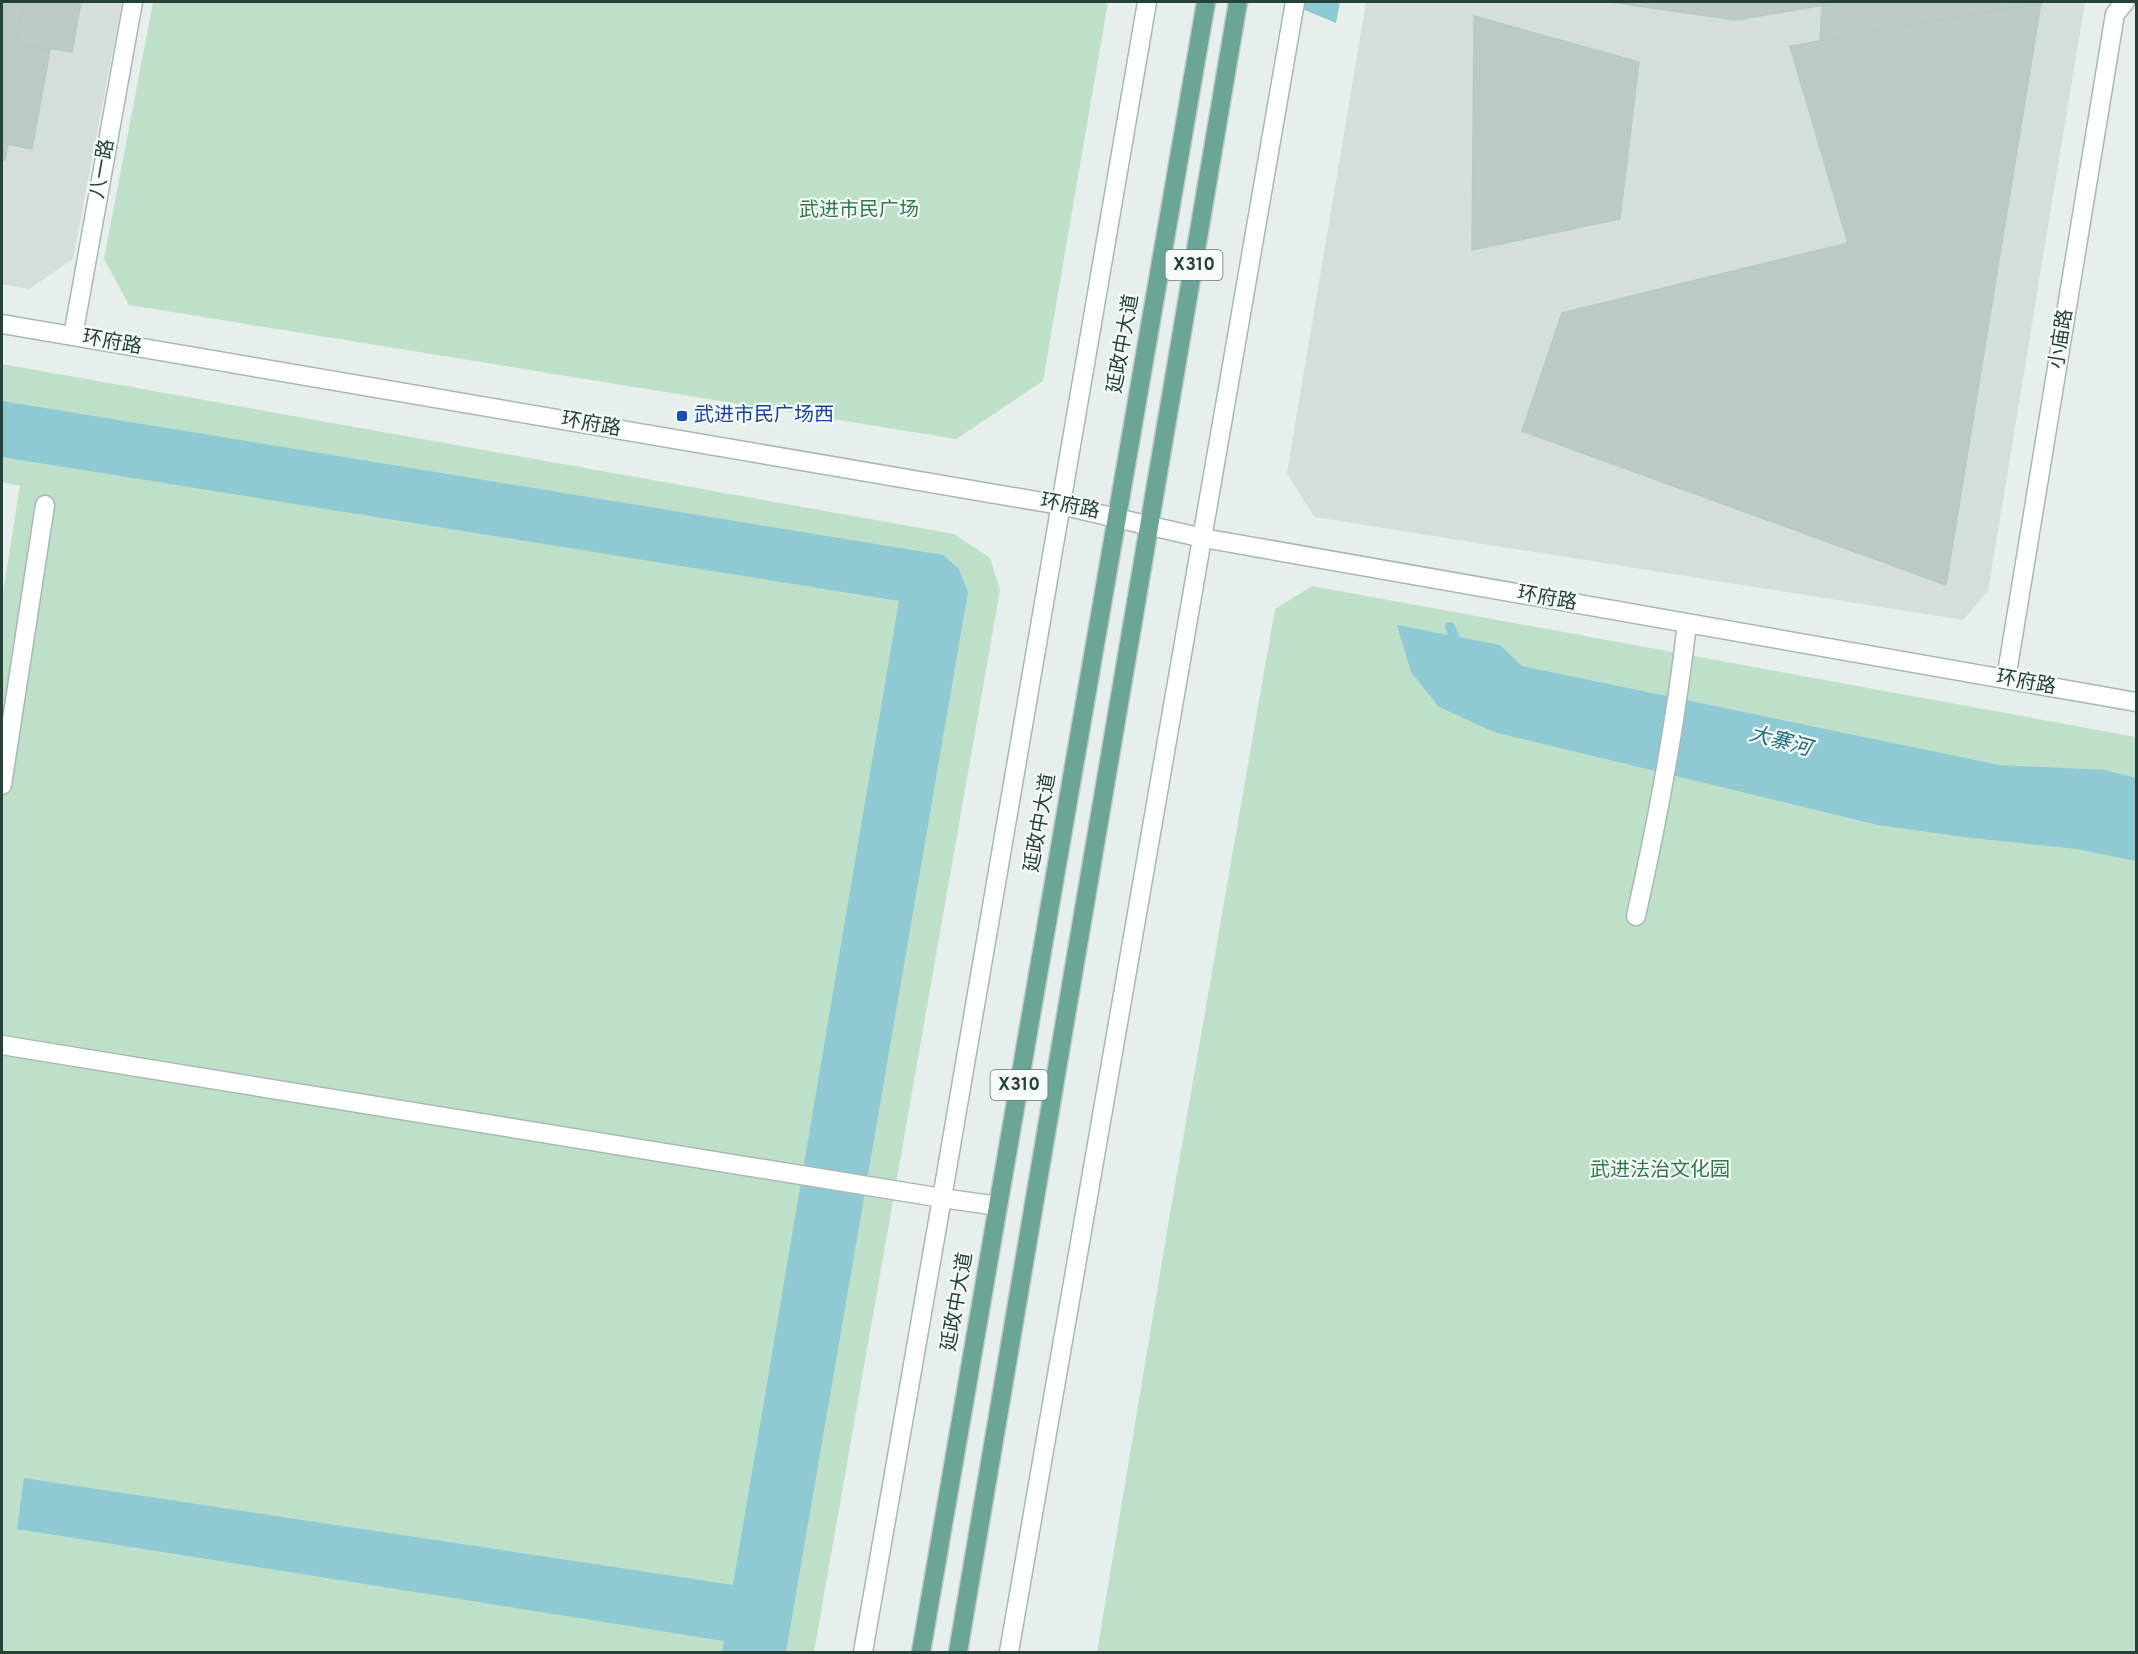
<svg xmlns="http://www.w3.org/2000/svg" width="2138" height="1654" font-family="Overpass,'Noto Sans SC',sans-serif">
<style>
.built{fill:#d4dfda}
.green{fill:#bfe0c8}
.water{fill:#8ec9d4}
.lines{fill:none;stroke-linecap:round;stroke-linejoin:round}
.stream{stroke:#8ec9d4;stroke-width:10}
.building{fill:#bbcac4;stroke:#b8c9c2;stroke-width:1.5}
.minor-casing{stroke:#a8b8b2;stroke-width:21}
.major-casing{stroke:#c2cac8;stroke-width:21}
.minor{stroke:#fff;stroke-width:18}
.major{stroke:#6aa596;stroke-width:18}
.transit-dot{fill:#1a4fb4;stroke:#f7fbf9;stroke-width:2}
.labels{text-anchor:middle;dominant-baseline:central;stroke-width:4.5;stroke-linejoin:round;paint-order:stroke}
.shield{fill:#f7fbf9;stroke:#637a73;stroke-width:1.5}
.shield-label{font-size:18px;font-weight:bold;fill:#24423a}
.street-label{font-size:20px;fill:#24423a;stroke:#f7fbf9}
.park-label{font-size:20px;fill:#2d7a4b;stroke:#f7fbf9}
.transit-label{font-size:20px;fill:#164399;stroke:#f7fbf9;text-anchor:start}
.water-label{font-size:21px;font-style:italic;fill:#1c6f80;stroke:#f7fbf9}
</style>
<rect width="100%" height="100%" fill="#e6efeb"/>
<!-- built -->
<path class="built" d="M 2,2 L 122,2 L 73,259 L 29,289 L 2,284 Z
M 1366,2 L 2085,2 L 1988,591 L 1963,620 L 1314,517 L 1287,473 Z"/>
<!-- green -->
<path class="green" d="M 153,2 L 1108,2 L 1043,381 L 956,439 L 129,305 L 104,259 Z
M 2,364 L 954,534 L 990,558 L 1000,590 L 814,1652 L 2,1652 L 2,599 L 20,486 L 2,482 Z
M 1312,586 L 2136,737 L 2136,1652 L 1097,1652 L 1168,1225 L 1275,609 Z"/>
<!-- water -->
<path class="water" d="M 1285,2 L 1340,2 L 1336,23 Z
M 2,401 L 943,555 L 959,569 L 968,592 L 786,1652 L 722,1652 L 724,1641 L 17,1529 L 24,1478 L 733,1585 L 899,601 L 2,457 Z
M 1397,625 L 1500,645 L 1522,666 L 1999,765 L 2105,770 L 2136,778 L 2136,861 L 2077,849 L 1964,837 L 1878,825 L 1494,732 L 1439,707 L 1411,672 Z"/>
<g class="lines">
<!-- stream -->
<path class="stream" d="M 1450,627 L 1460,649"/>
</g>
<!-- building -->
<path class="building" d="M 2,2 L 24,2 L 16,44 L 50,50 L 32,149 L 8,144 L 5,160 L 2,159 Z
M 24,2 L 81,2 L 72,52 L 16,44 Z
M 1610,2 L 1842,2 L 1736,20 Z
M 1842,2 L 2041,2 L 1820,41 L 1822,5 Z
M 2041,3 L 1946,585 L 1522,431 L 1562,313 L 1848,243 L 1790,46 Z
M 1474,16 L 1639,62 L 1620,219 L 1472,250 Z"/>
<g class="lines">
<!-- minor casing -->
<g class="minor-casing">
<path id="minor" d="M 2,324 L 1060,505 L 1203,538 L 2136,702
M 73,336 L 133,2
M 2006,679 L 2115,14 L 2125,2
M 2,785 L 45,505
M 1636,916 C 1658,819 1676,722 1687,623
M 2,1045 L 942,1198 L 998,1206
M 863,1652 L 942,1198 L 1147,2
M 1009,1652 L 1295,2"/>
</g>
<!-- major casing -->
<g class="major-casing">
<path id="major" d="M 921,1652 L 1206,2
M 958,1652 L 1238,2"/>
</g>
<!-- minor -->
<use href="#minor" class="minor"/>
<!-- major -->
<use href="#major" class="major"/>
</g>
<!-- markers -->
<rect class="transit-dot" x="676" y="410" width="12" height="12" rx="3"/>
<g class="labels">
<!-- shield labels -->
<g class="shield">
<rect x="1165.5" y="250" width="57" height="30" rx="4.5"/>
<rect x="990.5" y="1070" width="57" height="30" rx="4.5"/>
</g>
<g class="shield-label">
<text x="1194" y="265">X310</text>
<text x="1019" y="1085">X310</text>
</g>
<!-- street labels -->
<g class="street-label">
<text transform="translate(103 169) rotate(-80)">八一路</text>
<text transform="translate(2062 339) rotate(-81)">小庙路</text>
<text transform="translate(112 343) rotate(10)">环府路</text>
<text transform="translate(1124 344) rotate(-80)">延政中大道</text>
<text transform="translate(591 425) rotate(10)">环府路</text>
<text transform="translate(1070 507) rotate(11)">环府路</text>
<text transform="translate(1547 599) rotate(10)">环府路</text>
<text transform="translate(2026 683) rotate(10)">环府路</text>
<text transform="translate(1041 823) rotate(-80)">延政中大道</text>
<text transform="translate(958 1302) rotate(-80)">延政中大道</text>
</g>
<!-- park labels -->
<g class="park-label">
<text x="859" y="211">武进市民广场</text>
<text x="1660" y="1171">武进法治文化园</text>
</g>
<!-- transit labels -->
<g class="transit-label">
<text x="694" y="416">武进市民广场西</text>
</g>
<!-- water labels -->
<g class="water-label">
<text transform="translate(1780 742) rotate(15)">大寨河</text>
</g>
</g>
<!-- border -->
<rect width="2138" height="1654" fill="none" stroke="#24423a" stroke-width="6"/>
</svg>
